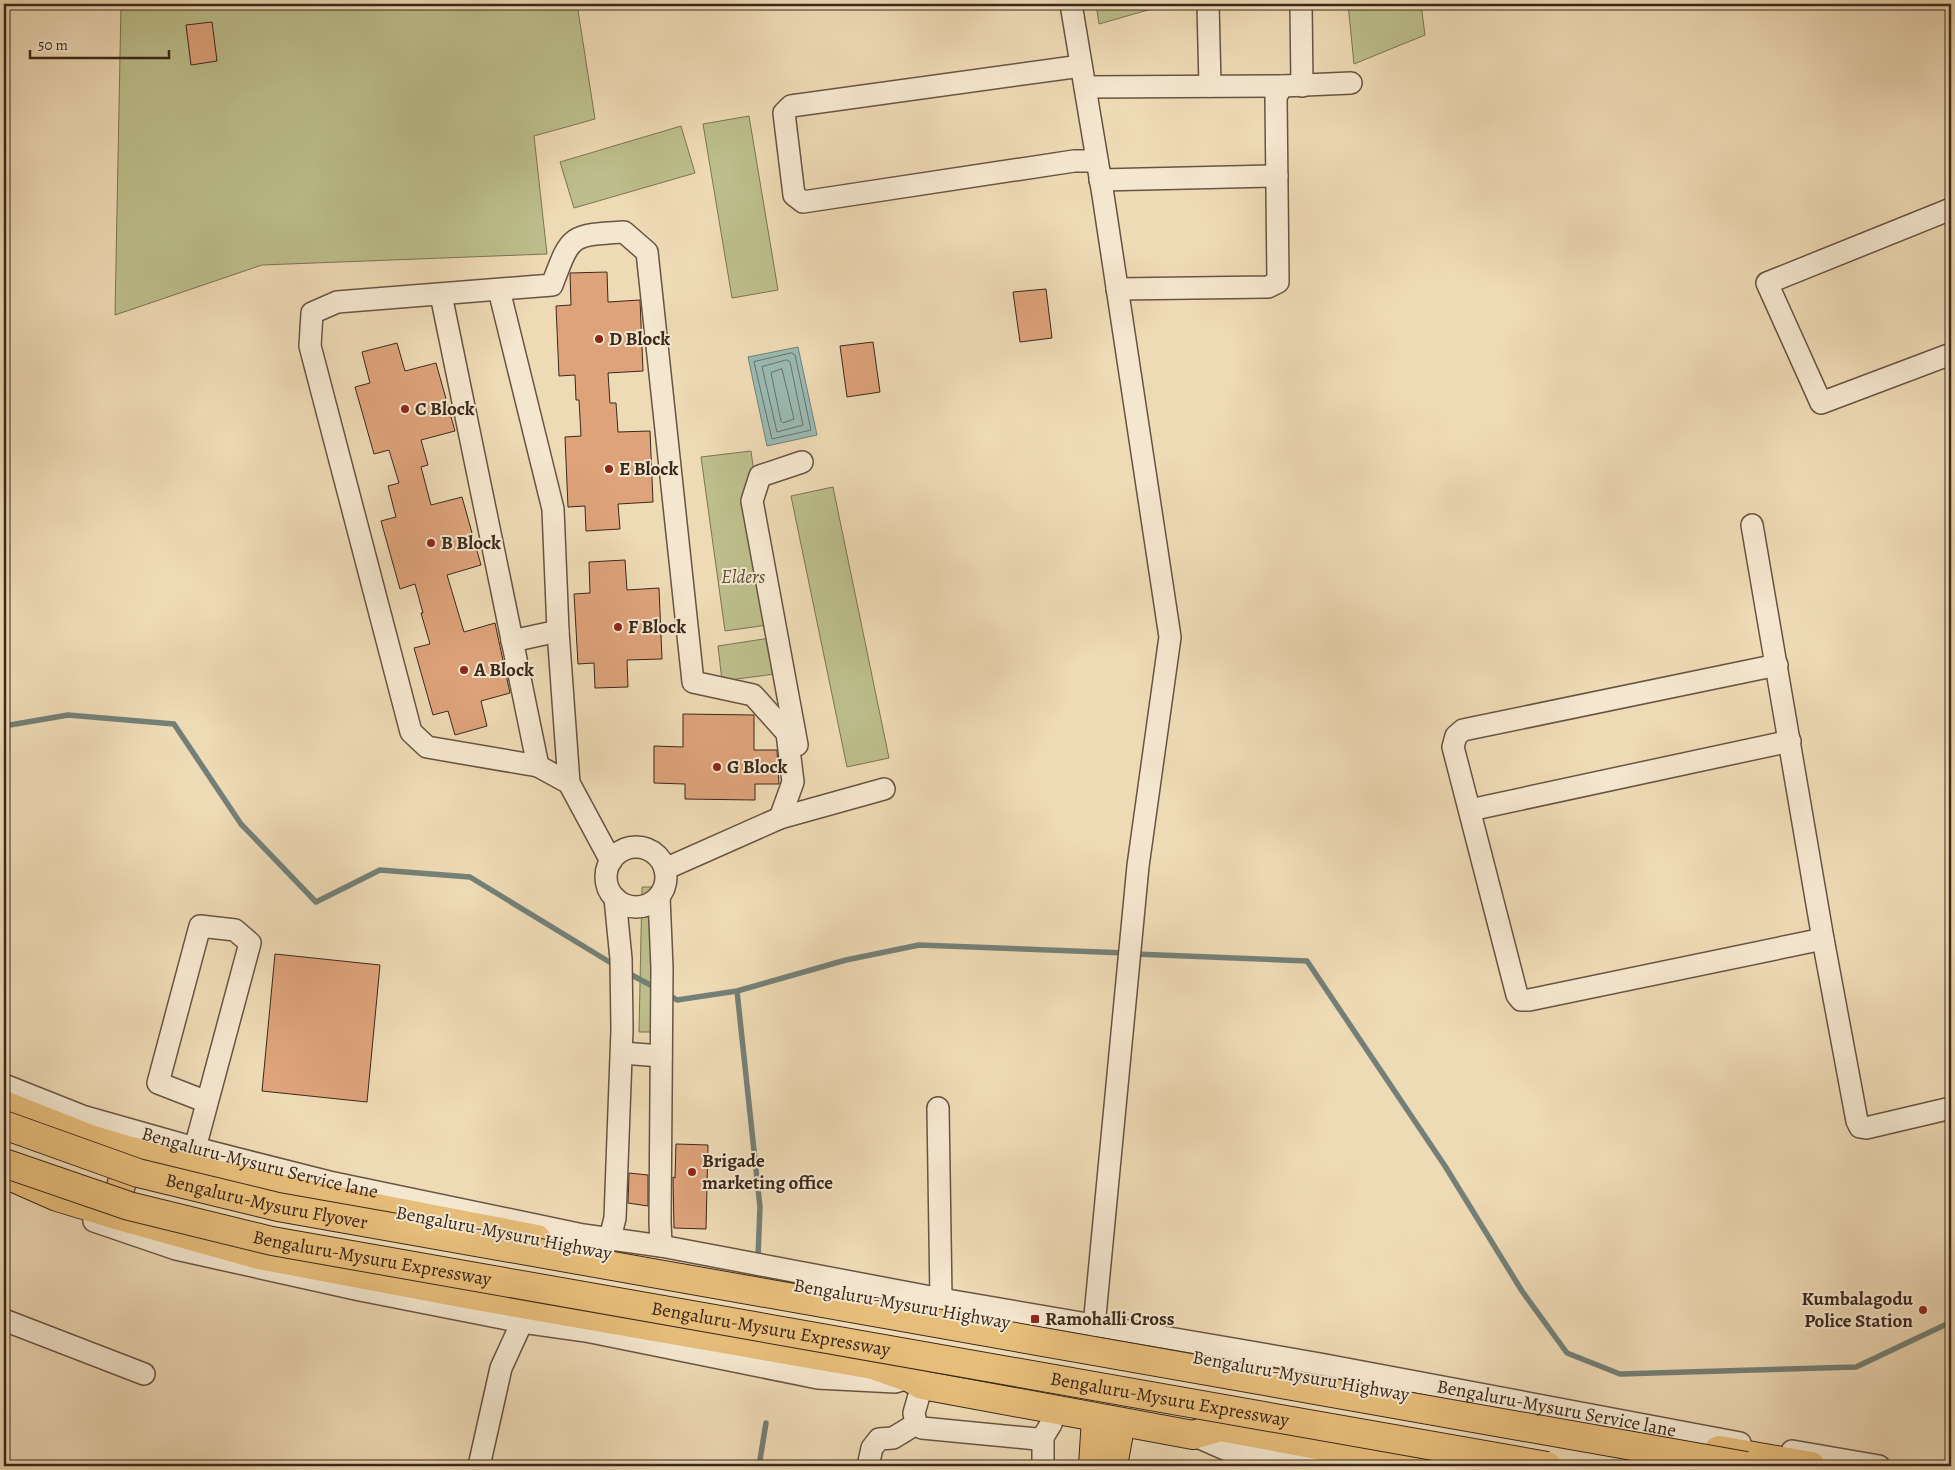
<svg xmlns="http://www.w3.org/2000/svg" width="1955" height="1470" font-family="Alegreya,serif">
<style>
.green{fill:#bcbe8b;stroke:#7c7354}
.water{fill:#9abab3;stroke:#748077}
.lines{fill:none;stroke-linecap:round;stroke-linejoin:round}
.shore{stroke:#6a7168;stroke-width:1}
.stream{stroke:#748077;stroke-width:5.5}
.building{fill:#dea37b;stroke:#3b281c}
.minor-casing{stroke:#685442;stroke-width:24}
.major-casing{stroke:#3b281c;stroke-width:30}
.highway-casing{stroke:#3b281c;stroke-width:30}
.minor{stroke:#f4e7cf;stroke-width:21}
.major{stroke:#e7bd7a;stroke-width:28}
.highway{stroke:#e7bd7a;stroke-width:28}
.highway-bridge-casing{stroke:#3b281c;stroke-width:30;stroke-linecap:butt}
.highway-bridge{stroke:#e7bd7a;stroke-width:28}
.poi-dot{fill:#8f2418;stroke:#f4e7cf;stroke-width:2}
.labels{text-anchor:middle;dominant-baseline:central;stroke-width:4;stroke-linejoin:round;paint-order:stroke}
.poi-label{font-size:19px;font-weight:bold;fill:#3b281c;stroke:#f4e7cf;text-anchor:start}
.park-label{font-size:19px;font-style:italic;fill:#5b4e38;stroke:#f4e7cf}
.street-label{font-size:19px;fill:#3b281c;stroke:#f4e7cf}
</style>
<rect width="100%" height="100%" fill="#eedab5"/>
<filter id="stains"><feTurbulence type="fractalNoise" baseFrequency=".004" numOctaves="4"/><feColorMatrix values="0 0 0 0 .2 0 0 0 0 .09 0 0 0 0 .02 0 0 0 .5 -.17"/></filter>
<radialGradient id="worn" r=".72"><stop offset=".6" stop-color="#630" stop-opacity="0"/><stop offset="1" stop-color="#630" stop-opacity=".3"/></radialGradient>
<!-- green -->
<path class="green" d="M 121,4 L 577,4 L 595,119 L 534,136 L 547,254 L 262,265 L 115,315 Z
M 1096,4 L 1155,4 L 1155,8 L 1099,24 Z
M 1348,4 L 1421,4 L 1425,35 L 1354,64 Z
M 749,116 L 778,290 L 732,298 L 703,124 Z
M 681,126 L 695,173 L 574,208 L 560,162 Z
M 751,451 L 775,624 L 725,631 L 701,457 Z
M 833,487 L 889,758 L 847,767 L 791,496 Z
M 770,638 L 775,674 L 722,681 L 718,646 Z
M 642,887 L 655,887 L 653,1032 L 639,1032 Z"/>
<!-- water -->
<path class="water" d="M 798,347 L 817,435 L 767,446 L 748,357 Z"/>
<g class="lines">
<!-- shore -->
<path class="shore" d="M 792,353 L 795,355 L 811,430 L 772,439 L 754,362 Z
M 787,360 L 790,362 L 803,425 L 777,432 L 762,367 Z
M 782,369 L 794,419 L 783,423 L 781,421 L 771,373 Z"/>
<!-- stream -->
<path class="stream" d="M 4,726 L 68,715 L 174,724 L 241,824 L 316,902 L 380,870 L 470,877 L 616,966
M 1135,954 L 1307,961 L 1445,1166 L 1522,1291 L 1567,1353 L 1620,1374 L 1856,1367 L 1951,1322
M 626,972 L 658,989
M 737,991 L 760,1207 L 758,1257
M 666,993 L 677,1000 L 737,991 L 846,960 L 919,945 L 1126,953
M 759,1466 L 766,1423"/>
</g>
<!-- building -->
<path class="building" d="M 212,22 L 217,61 L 191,65 L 186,25 Z
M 607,272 L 608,302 L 640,300 L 643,371 L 608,373 L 610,403 L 616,403 L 618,432 L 650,431 L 653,502 L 618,504 L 620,529 L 586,531 L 585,506 L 568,507 L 565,437 L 581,436 L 579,400 L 576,400 L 575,375 L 559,376 L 556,306 L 571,305 L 570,273 Z
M 1046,289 L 1052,338 L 1020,342 L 1013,292 Z
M 873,342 L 880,392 L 847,397 L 840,346 Z
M 397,343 L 405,371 L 436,363 L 455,431 L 421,440 L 428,465 L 421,467 L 431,505 L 462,497 L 481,565 L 447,575 L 464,632 L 495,623 L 510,693 L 481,701 L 487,726 L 455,735 L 448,711 L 433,715 L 414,648 L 430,644 L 421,613 L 423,613 L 415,584 L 400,589 L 381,521 L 396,517 L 388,486 L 399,483 L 389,450 L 374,454 L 355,387 L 370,383 L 362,352 Z
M 625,560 L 627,590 L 659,588 L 662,659 L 627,660 L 628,687 L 595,688 L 594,663 L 578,664 L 574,594 L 590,593 L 589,562 Z
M 683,714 L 754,715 L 754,750 L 777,750 L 779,784 L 755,784 L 755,800 L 685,799 L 685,784 L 654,783 L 654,746 L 683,747 Z
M 275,954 L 380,965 L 367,1102 L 262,1091 Z
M 676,1144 L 708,1145 L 706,1229 L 674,1228 L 673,1177 L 675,1178 Z
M 629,1173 L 648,1175 L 648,1206 L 628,1203 Z"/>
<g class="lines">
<!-- minor casing -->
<g class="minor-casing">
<g id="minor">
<path d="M 1071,4 L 1103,195 L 1170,637 L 1138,866 L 1094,1326"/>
<path d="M 1208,4 L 1210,86"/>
<path d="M 1301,4 L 1302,86"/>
<path d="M 1081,66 L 791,106 L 784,113 L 794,195 L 803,202 L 1074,161 L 1097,161"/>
<path d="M 1085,87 L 1282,86"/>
<path d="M 1100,180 L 1277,176"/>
<path d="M 1951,209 L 1767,283 L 1821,403 L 1951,354"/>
<path d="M 1117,289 L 1268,287 L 1278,282 L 1276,97 L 1282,86 L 1351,83"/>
<path d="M 499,290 L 553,509 L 558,631 L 569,783"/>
<path d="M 441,295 L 538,766"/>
<path d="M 1752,525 L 1823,939"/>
<path d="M 512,641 L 558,631"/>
<path d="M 1777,665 L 1463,730 L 1456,736 L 1453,747 L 1517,995 L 1521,1000 L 1529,1000 L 1823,939 L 1857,1121 L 1860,1127 L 1866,1128 L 1951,1108"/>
<path d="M 797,745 L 752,501 L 760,476 L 802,462"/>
<path d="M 1470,810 L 1790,741"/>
<circle cx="636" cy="877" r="30"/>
<path d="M 611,861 L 569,783 L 538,766 L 427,747 L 411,732 L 310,346 L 312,313 L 337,302 L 552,285 C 571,235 569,235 624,232 L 647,252 L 693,682 L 753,695 L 787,733 L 793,782 L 780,818"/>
<path d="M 665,869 L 780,818 L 884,789"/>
<path d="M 659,897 L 662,968 L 660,1222 L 661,1246"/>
<path d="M 622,1053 L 661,1056"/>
<path id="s1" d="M 4,1085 L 82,1116 L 195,1148 L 329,1182 L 583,1235 L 661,1246 L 941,1299 L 1320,1364 L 1740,1443"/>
<path d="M 938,1108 L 941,1299"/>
<path d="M 195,1148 L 250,943 L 235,930 L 200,926 L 158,1083 L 207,1102"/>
<path d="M 94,1221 L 176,1249 L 360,1290 L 522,1322 L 586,1331 L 818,1378 L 895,1382 L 905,1379"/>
<path d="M 610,1238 L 615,1218 L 622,1030 L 621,959 L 615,898"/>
<path d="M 4,1320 L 144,1374"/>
<path d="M 922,1385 L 914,1413 L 916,1424 L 922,1428 L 1037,1439 L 1043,1437 L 1051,1424 L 1055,1410"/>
<path d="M 1193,1435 L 1227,1450 L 1317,1466"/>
<path d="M 1792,1451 L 1879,1466"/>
<path d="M 479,1466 L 501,1368 L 522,1322"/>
<path d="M 868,1466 L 872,1448 L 879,1439 L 893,1438 L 916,1424"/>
<path d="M 1043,1466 L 1043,1437"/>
</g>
</g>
<!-- major casing -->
<g class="major-casing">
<path id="major" d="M 1093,1466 L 1096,1418
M 1113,1466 L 1121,1422"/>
</g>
<!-- highway casing -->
<g class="highway-casing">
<path id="highway" d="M 4,1105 L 90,1139 L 186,1168 L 324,1198 L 537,1239
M 14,1178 L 57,1197 L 120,1216 L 259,1255 L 471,1295 L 873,1365 L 910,1378 L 922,1385 L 1193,1435 L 1220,1427 L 1432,1466
M 112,1214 L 132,1151
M 1719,1450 L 1811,1466"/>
</g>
<!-- minor -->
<use href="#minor" class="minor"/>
<!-- major -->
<use href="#major" class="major"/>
<!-- highway -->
<use href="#highway" class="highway"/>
<!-- highway-bridge casing -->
<g class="highway-bridge-casing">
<g id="highway-bridge">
<path id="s2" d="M 4,1125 L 138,1173 L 278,1207 L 1746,1466"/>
<path id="s3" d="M 4,1163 L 129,1206 L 272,1241 L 1547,1466"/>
</g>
</g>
<!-- highway-bridge -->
<use href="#highway-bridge" class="highway-bridge"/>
</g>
<!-- markers -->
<g class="poi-dot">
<circle cx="599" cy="339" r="5"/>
<circle cx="405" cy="409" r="5"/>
<circle cx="609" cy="469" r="5"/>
<circle cx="431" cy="543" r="5"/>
<circle cx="618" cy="627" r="5"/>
<circle cx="464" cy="670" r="5"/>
<circle cx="717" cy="767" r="5"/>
<circle cx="692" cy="1172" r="5"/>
<circle cx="1923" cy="1310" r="5"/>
<rect x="1030" y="1314" width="10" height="10" rx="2.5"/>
</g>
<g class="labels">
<!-- poi labels -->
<g class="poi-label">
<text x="609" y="339">D Block</text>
<text x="415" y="409">C Block</text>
<text x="619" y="469">E Block</text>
<text x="441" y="543">B Block</text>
<text x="628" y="627">F Block</text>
<text x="474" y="670">A Block</text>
<text x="727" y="767">G Block</text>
<text x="702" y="1161">Brigade<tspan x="702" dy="22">marketing office</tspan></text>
<text x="1913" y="1299" text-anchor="end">Kumbalagodu<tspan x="1913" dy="22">Police Station</tspan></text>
<text x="1045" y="1319">Ramohalli Cross</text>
</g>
<!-- park labels -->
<g class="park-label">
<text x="743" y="577">Elders</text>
</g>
<!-- street labels -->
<g class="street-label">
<text stroke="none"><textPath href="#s1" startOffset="268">Bengaluru-Mysuru Service lane</textPath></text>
<text stroke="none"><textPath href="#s2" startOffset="274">Bengaluru-Mysuru Flyover</textPath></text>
<text transform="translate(504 1233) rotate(11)">Bengaluru-Mysuru Highway</text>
<text stroke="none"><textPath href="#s3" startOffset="381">Bengaluru-Mysuru Expressway</textPath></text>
<text transform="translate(902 1304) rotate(10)">Bengaluru-Mysuru Highway</text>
<text stroke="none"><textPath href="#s3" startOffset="786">Bengaluru-Mysuru Expressway</textPath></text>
<text transform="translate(1301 1376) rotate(10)">Bengaluru-Mysuru Highway</text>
<text stroke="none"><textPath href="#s3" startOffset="1191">Bengaluru-Mysuru Expressway</textPath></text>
<text stroke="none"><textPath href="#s1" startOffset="1588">Bengaluru-Mysuru Service lane</textPath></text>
</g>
</g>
<!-- margin -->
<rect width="1955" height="1470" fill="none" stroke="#eedab5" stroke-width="20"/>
<rect x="5" y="5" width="1945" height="1460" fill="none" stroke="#3b281c" stroke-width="2.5"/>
<rect x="10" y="10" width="1935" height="1450" fill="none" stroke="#3b281c"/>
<!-- scale -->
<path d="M30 50v8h139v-8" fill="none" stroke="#3b281c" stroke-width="2.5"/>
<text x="38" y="50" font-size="15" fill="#3b281c" stroke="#f4e7cf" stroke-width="4" paint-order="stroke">50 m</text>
<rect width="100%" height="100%" filter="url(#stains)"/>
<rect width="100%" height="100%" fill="url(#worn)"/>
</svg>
